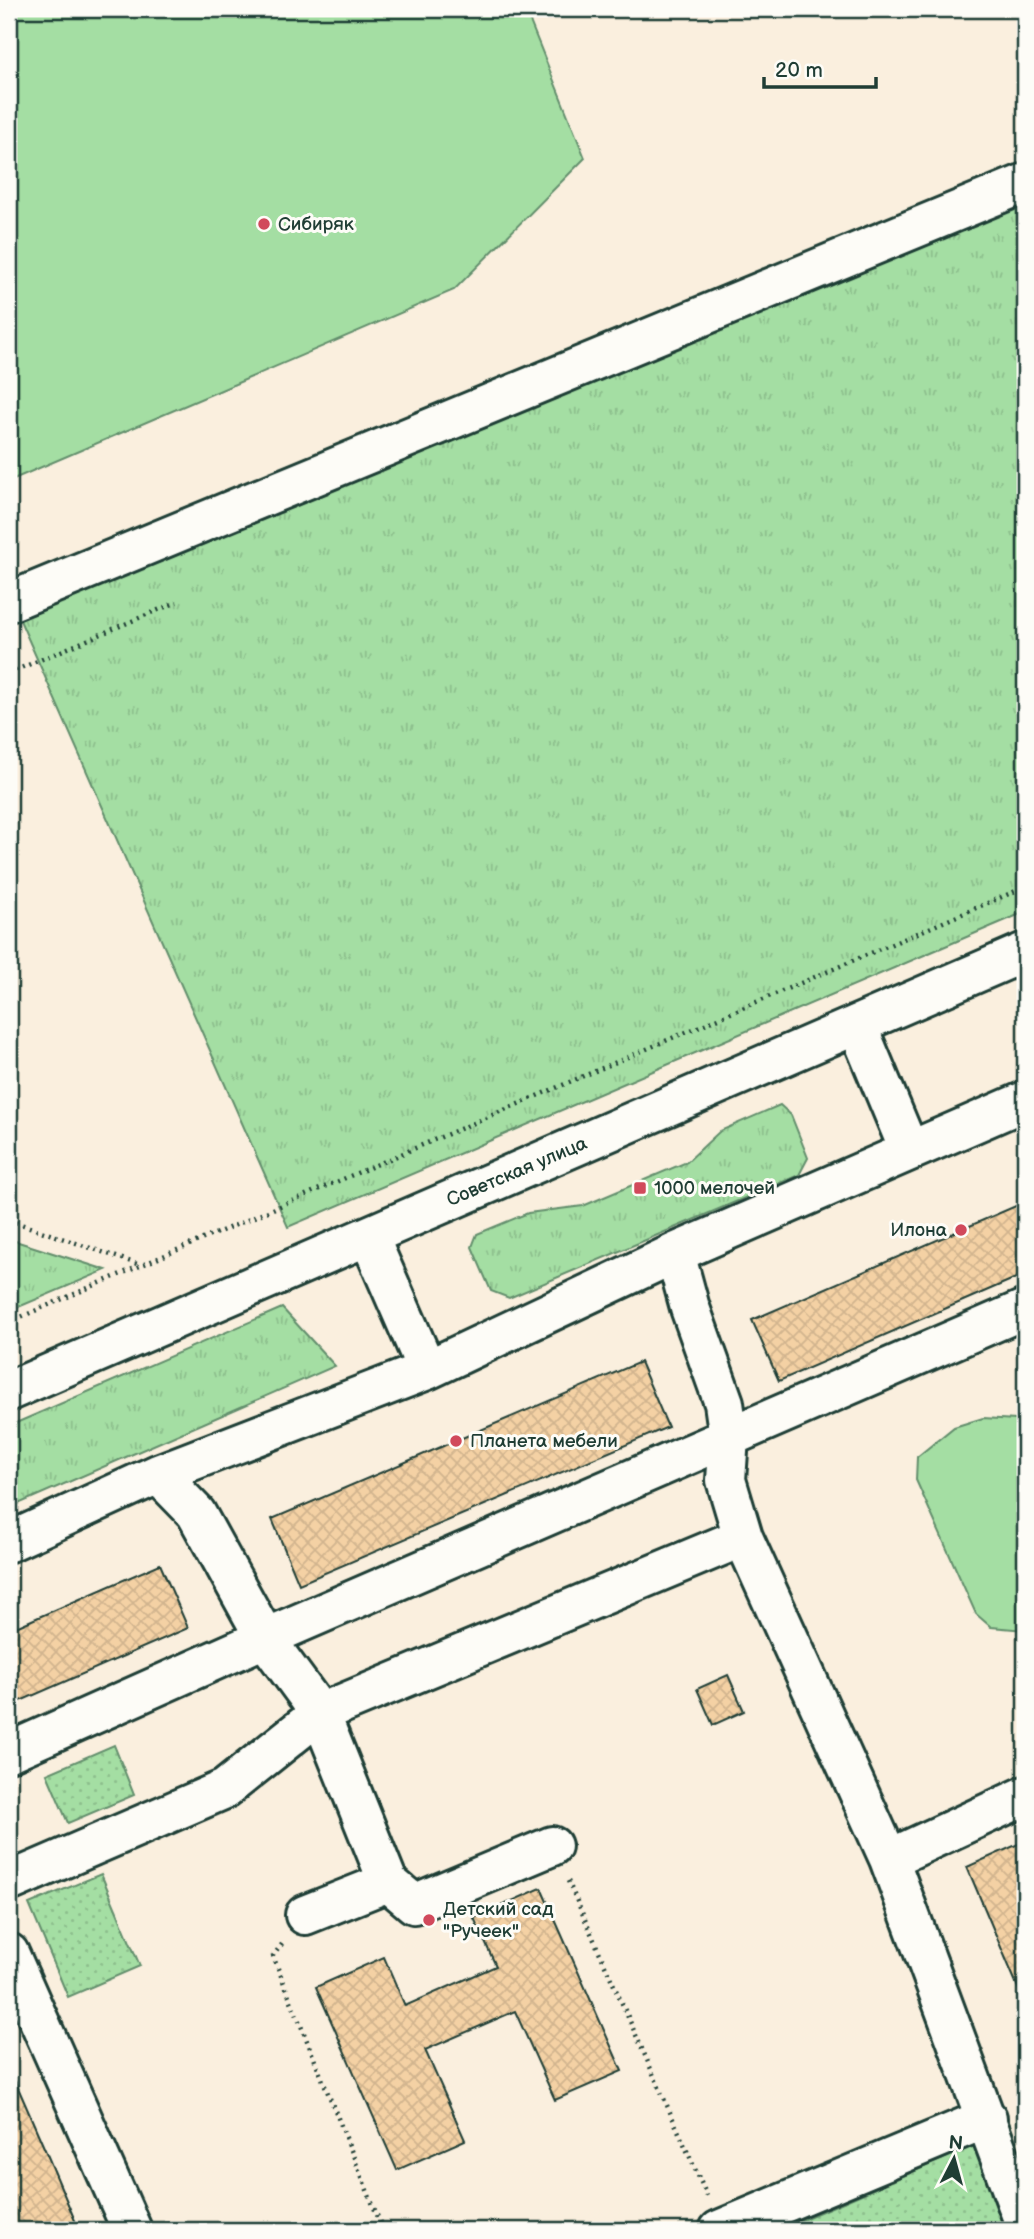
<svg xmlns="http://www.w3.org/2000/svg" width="1034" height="2239" font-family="'Balsamiq Sans',sans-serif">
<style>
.grass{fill:url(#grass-tufts);stroke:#628e6c;stroke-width:2}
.park{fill:url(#park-dots);stroke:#628e6c;stroke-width:2}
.pitch{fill:#a4dea3;stroke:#628e6c;stroke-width:2}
.building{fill:url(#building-cross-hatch);stroke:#1f3d34;stroke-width:2}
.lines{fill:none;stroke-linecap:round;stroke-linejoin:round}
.minor-casing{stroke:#1f3d34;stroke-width:44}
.major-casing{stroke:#1f3d34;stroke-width:44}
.path{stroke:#1f3d34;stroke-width:4.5;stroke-dasharray:2 5;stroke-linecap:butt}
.minor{stroke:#fdfcf7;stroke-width:38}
.major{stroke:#fdfcf7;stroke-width:38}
.poi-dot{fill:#d1495b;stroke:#fdfcf7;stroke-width:2.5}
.labels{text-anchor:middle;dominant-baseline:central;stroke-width:6;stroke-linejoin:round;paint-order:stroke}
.poi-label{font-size:19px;fill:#1f3d34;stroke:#fdfcf7;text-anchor:start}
.street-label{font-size:19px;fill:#1f3d34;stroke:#fdfcf7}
</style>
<defs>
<pattern id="grass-tufts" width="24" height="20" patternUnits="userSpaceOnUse" patternTransform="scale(1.75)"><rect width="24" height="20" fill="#a4dea3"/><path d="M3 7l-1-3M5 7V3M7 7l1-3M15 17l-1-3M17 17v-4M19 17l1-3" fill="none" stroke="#8dbf8d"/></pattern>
<pattern id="park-dots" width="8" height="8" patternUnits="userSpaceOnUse" patternTransform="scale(1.75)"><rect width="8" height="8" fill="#a4dea3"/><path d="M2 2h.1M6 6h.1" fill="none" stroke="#8dbf8d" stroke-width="1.8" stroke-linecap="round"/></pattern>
<pattern id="building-cross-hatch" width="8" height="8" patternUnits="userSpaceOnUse" patternTransform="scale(1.75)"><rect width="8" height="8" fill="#f4d1a4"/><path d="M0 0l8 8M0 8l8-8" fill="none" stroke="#d1b48e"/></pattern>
</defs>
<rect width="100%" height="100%" fill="#faefde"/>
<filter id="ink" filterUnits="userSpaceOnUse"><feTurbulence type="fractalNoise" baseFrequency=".0143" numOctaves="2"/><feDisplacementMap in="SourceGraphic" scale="14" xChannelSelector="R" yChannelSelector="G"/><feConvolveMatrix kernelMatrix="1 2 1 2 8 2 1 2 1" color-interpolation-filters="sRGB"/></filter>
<g filter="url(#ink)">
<!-- grass -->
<path class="grass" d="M 1025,204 L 1025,912 L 288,1227 L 19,618 Z
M 780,1105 L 791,1115 L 808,1158 L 799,1175 L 509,1298 L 491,1291 L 472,1247 L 477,1234 L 528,1213 L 583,1206 L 687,1162 L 720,1131 Z
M 9,1239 L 106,1270 L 9,1311 Z
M 282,1308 L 335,1366 L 9,1508 L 9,1426 Z"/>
<!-- park -->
<path class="park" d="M 114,1745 L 134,1795 L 68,1823 L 47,1774 Z
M 101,1874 L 140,1966 L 68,1997 L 29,1904 Z
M 982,2142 L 1015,2230 L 778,2230 Z"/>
<!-- pitch -->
<path class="pitch" d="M 9,9 L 525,9 L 585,158 L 454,290 L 9,481 Z
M 983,1418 L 1016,1420 L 1025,1428 L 1025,1630 L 991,1627 L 976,1614 L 916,1480 L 917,1457 L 954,1427 Z"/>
<!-- building -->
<path class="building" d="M 1025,1202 L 1025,1274 L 779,1381 L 752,1320 Z
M 640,1362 L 668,1427 L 299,1584 L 272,1519 Z
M 160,1564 L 188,1628 L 9,1706 L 9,1630 Z
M 728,1675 L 744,1711 L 713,1725 L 697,1689 Z
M 1025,1841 L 1025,2004 L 967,1867 Z
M 541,1888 L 622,2071 L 555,2100 L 515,2011 L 425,2050 L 465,2140 L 397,2170 L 316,1987 L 384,1957 L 405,2006 L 496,1966 L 474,1918 Z
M 9,2067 L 49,2159 L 79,2230 L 9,2230 Z"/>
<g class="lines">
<!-- minor casing -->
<g class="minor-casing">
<path id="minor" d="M 857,1025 L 909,1150
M 369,1237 L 427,1370
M 675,1253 L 690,1308 L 724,1403 L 729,1438 L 726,1480 L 743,1537 L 889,1859 L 1025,2225
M 158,1474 L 196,1513 L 265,1638 L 320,1713 L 388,1882 L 305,1915
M 9,1542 L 158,1474 L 427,1370 L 675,1253 L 1025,1101
M 9,1752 L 265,1638 L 1025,1309
M 889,1859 L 1025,1796
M 9,1882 L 225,1789 L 320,1713 L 743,1537
M 388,1882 L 414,1904 L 552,1846
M 9,1953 L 132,2230
M 719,2230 L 987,2118"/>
</g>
<!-- major casing -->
<g class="major-casing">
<path id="major" d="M 9,602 L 1025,183
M 9,1391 L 1025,952"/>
</g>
<!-- path -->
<path class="path" d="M 9,673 L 177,602
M 9,1220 L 140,1265
M 9,1322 L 1025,887
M 568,1881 L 707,2196
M 282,1944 L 273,1956 L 383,2230"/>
<!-- minor -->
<use href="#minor" class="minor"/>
<!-- major -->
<use href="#major" class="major"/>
</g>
</g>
<!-- markers -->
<g class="poi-dot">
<circle cx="264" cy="224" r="7"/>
<rect x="633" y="1181" width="14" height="14" rx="3.5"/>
<circle cx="961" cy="1230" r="7"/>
<circle cx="456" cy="1441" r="7"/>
<circle cx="429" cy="1920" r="7"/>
</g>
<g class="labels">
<!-- poi labels -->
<g class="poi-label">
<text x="278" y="224">Сибиряк</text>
<text x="654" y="1188">1000 мелочей</text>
<text x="947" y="1230" text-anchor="end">Илона</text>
<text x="470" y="1441">Планета мебели</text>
<text x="443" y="1909">Детский сад<tspan x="443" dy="22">"Ручеек"</tspan></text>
</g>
<!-- street labels -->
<g class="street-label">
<text transform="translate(517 1172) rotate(-23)">Советская улица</text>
</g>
</g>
<!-- margin -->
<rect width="1034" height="2239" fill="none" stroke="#fdfcf7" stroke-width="35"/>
<rect x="18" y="18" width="999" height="2204" fill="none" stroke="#1f3d34" stroke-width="2.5" filter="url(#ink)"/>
<!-- north arrow -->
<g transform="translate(954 2159) rotate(6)" stroke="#fdfcf7" stroke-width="5" paint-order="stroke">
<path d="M0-5L12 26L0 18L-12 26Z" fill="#1f3d34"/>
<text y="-10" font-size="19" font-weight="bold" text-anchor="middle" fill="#1f3d34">N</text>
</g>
<!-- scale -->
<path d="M764 77v10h112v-10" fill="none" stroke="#1f3d34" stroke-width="3.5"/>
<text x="775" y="77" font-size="21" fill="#1f3d34" stroke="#fdfcf7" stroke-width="5" paint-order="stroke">20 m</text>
</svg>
